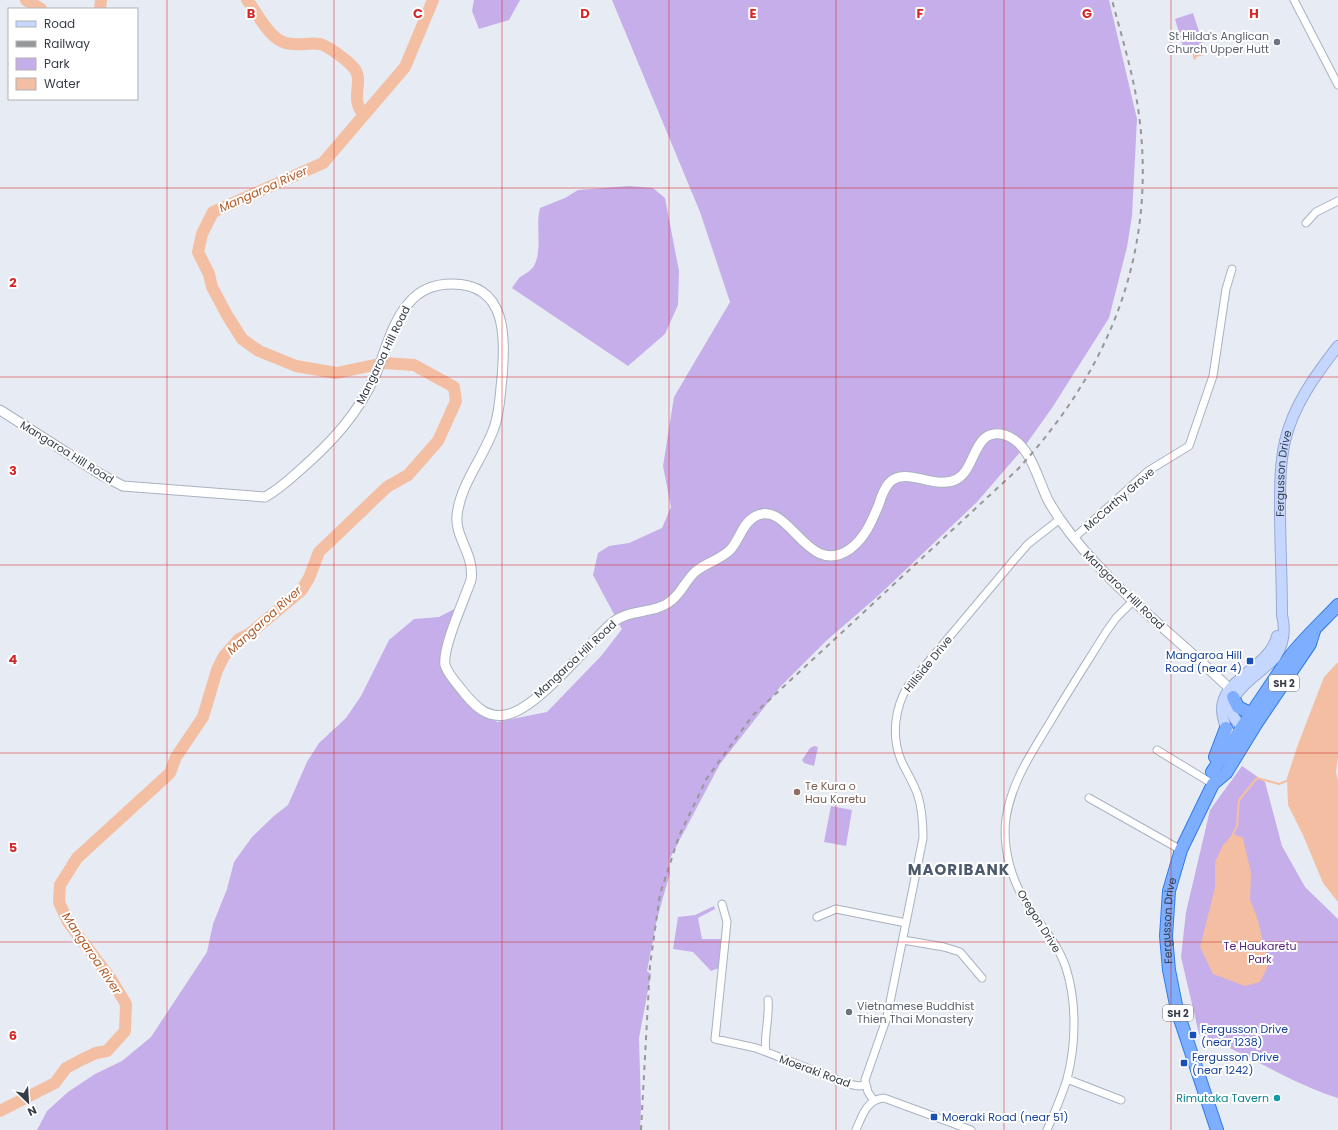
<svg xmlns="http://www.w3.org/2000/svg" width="1338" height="1130" font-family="Poppins,sans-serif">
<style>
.green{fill:#c6aeea}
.water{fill:#f3bea1}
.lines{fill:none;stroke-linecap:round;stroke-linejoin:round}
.stream{stroke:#f3bea1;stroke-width:2}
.river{stroke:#f3bea1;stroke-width:12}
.minor-casing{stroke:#a9b2c0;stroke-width:9}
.tertiary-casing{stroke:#a9b2c0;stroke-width:11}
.secondary-casing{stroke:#95aad6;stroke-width:12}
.trunk-casing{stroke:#317ce4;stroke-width:14}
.minor{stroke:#fff;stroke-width:7}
.tertiary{stroke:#fff;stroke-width:9}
.secondary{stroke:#c6d7ff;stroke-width:10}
.trunk{stroke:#7eaeff;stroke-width:12}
.rail{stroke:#979797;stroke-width:2;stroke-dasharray:5 5;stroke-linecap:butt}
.grid{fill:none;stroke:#d62828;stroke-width:1;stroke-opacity:0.55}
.worship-dot{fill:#6b7280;stroke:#fff;stroke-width:1.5}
.transit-dot{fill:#1a4fb4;stroke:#fff;stroke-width:1.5}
.education-dot{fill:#8d6e63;stroke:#fff;stroke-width:1.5}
.culture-dot{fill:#0f9aa8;stroke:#fff;stroke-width:1.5}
.labels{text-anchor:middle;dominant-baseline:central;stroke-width:4;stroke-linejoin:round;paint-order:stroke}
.shield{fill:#fff;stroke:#72777f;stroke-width:1}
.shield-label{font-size:10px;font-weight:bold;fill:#363d48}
.worship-label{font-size:11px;fill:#5b616d;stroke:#fff;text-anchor:end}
.street-label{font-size:11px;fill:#363d48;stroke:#fff}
.transit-label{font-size:11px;fill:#164399;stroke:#fff;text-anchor:start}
.education-label{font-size:11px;fill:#785e54;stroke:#fff;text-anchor:start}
.park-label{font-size:11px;fill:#57267c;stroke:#fff}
.culture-label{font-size:11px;fill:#0d838f;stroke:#fff;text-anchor:end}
.water-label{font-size:12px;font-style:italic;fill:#b05b29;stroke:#fff}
.district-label{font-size:15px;font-weight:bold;letter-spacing:1px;fill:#4c5a6b;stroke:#fff}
.grid-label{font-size:13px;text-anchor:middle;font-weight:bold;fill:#d62828;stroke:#fff;stroke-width:4;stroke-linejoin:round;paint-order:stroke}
</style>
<rect width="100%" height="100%" fill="#e7ecf4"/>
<!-- green -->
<path class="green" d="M 474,0 L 520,0 L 509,20 L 479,29 L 472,11 Z
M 612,0 L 1109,0 L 1137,119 L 1132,216 L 1127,247 L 1109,318 L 1052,408 L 1022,450 L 977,502 L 878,596 L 826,641 L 781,686 L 720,764 L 669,860 L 670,873 L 657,919 L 647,971 L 651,974 L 639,1038 L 641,1107 L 640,1130 L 37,1130 L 47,1111 L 68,1092 L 95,1074 L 122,1061 L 151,1037 L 207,952 L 213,924 L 227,889 L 234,862 L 252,837 L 275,815 L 288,805 L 307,762 L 319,743 L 346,718 L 361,696 L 389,640 L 414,619 L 439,617 L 460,606 L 446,661 L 462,698 L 497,722 L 547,712 L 602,655 L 622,629 L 593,575 L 598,553 L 609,546 L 629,543 L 662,528 L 671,507 L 663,466 L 674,397 L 730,302 L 700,212 Z
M 1193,13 L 1204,47 L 1185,53 L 1175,19 Z
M 629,186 L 653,188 L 665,198 L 679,271 L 678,305 L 665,334 L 628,366 L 512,288 C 514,285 517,281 519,278 C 524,274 530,272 534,266 C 543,248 535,226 540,208 L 565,198 L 578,190 Z
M 814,746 L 818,747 L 814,766 L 804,763 L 802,760 L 810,748 Z
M 1242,766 L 1265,782 L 1282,846 L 1305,887 L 1338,919 L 1338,1098 C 1290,1083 1246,1053 1199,1034 L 1181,957 L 1186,912 L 1210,810 Z
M 831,806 L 852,810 L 846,846 L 824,842 Z
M 714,906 L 715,909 L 698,918 L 702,939 L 722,939 L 719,968 L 711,971 L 693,952 L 673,949 L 678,917 L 695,915 Z"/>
<!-- water -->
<path class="water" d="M 1203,50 L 1204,55 L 1196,57 L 1196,59 L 1194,60 L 1192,53 Z
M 1338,662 L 1338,757 L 1336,772 L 1338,781 L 1338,902 L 1323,883 L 1303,835 L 1288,805 L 1287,778 L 1297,747 L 1324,677 Z
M 1233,834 L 1243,838 L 1251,873 L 1250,900 L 1257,917 L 1267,959 L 1267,968 L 1260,982 L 1245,986 L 1213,974 L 1200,947 L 1215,888 L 1215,862 L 1223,845 Z"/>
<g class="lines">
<!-- stream -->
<path class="stream" d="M 1233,834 L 1237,826 L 1239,800 L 1257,778 L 1279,784 L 1289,780"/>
<!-- river -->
<path class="river" d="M 26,0 L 41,9
M 247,0 C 257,12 267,35 283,42 C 295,47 308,42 320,44 C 328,46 347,60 353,67 C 366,80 348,97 364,115
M 100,9 L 101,0
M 0,1111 L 55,1083 L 66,1068 L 83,1059 L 96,1053 L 107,1051 L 125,1031 L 126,1004 L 111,979 L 68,922 L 59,902 L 60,885 L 77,858 L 170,773 L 176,757 L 203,717 L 217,670 L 224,656 L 239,639 L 249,634 L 301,591 L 309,578 L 319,552 L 387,487 L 408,475 L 438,441 L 456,401 L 454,387 L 414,365 L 384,363 L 336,373 L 296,366 L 259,351 L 242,339 L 227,315 L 212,287 L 209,274 L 198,252 L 202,234 L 213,212 L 323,163 L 405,67 L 433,0"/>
<!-- minor casing -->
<g class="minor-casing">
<path id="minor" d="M 1294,0 L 1338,85
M 1306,223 L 1316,212 L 1338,201
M 1074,538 L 1148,471 L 1189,446 L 1213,376 L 1226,289 L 1232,269
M 1157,750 L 1213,784
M 1089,798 L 1181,850
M 722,904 L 727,922 L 715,1039 L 756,1048 L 848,1084 L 859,1086 L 865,1085
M 817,917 L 836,909 L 906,923
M 903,940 L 944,947 L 960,952 L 982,978
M 766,1051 C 763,1042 770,1015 768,1000
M 1067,1079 L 1121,1100
M 874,1101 L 868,1092 L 865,1080 L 887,1017 L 923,838 C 923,824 922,809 918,796 C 914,783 906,772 901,760 C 891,736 895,707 908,686 L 1014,560 L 1028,544 L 1060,519
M 856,1130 C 862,1116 867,1099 884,1098 L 971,1130
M 1047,1130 C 1054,1113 1062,1096 1067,1079 C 1076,1045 1077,1002 1066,968 C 1059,946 1043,928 1030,909 C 1012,883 1002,849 1006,818 C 1012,780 1033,751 1052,719 C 1069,690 1088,661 1106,632 L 1116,618 L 1134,600"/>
</g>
<!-- tertiary casing -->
<g class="tertiary-casing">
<path id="tertiary" d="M 0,410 L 100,474 L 123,486 L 265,497 C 278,490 289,480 300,470 C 331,443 358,414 375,376 C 385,353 391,324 408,304 C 419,290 435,284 452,284 C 508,284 505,338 502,378 C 500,394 500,412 494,428 C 484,457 460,484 457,516 C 455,538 475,555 471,580 C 465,598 442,648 445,665 C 448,675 459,686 465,694 C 476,707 487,718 505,715 C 537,710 587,645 612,623 C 629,608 655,615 672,600 C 682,592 686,580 695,572 C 705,563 720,560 730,550 C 739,541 742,524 754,517 C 789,496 806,580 850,549 C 865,538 872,521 879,504 C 881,497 884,489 889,483 C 906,465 935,491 957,479 C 977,468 973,426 1005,435 C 1030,443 1037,477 1047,498 C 1050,505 1055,511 1059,518 C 1106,586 1177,636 1235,694"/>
</g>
<!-- secondary casing -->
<g class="secondary-casing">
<g id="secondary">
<path id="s1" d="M 1248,731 C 1206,703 1255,679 1275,658 C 1284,644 1286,631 1282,615 C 1282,579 1280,544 1280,508 C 1280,486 1280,464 1285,441 C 1293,406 1316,374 1338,346"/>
<path d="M 1231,734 C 1226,729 1224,724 1223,717 C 1214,680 1269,670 1277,636"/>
</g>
</g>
<!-- trunk casing -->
<g class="trunk-casing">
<g id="trunk">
<path d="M 1233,697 L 1238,707 L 1250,713"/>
<path d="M 1215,757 L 1226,728"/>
<path d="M 1212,772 L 1288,659 C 1303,639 1321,623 1338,605"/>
<path id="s2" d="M 1217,1130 L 1177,1010 L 1169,970 L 1166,936 L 1169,891 L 1181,850 L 1213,784 L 1226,773 L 1256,724 L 1310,644 L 1314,631"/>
</g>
</g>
<!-- minor -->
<use href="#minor" class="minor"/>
<!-- tertiary -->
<use href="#tertiary" class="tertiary"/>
<!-- secondary -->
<use href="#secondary" class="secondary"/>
<!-- trunk -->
<use href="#trunk" class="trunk"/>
<!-- rail -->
<path class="rail" d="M 641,1130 L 650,965 L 660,894 L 679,836 L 707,778 L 753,715 L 1018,469 C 1110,369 1157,252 1139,115 C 1134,76 1122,38 1112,0"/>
</g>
<!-- grid -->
<path class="grid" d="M 167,0 L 167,1130M 334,0 L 334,1130M 502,0 L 502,1130M 669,0 L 669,1130M 836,0 L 836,1130M 1004,0 L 1004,1130M 1171,0 L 1171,1130M 0,188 L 1338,188M 0,377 L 1338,377M 0,565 L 1338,565M 0,753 L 1338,753M 0,942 L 1338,942"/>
<!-- markers -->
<g class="worship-dot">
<circle cx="1277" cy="42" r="4"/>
<circle cx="849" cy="1012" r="4"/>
</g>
<g class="transit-dot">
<rect x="1246" y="657" width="8" height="8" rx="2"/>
<rect x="1189" y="1031" width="8" height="8" rx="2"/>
<rect x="1180" y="1059" width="8" height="8" rx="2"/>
<rect x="930" y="1113" width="8" height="8" rx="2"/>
</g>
<circle class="education-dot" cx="797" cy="792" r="4"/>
<circle class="culture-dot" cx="1277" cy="1098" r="4"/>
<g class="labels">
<!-- shield labels -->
<g class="shield">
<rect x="1269" y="675" width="30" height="16" rx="3"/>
<rect x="1163" y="1005" width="30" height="16" rx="3"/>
</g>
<g class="shield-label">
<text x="1284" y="683">SH 2</text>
<text x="1178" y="1013">SH 2</text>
</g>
<!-- worship labels -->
<g class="worship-label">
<text x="1269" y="36">St Hilda's Anglican<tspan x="1269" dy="13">Church Upper Hutt</tspan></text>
<text x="857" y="1006" text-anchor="start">Vietnamese Buddhist<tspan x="857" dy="13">Thien Thai Monastery</tspan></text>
</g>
<!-- street labels -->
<g class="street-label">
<text transform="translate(383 355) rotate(-64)">Mangaroa Hill Road</text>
<text transform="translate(67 452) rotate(32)">Mangaroa Hill Road</text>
<text stroke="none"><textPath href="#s1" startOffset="284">Fergusson Drive</textPath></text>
<text transform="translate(1119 499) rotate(-41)">McCarthy Grove</text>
<text transform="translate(1124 590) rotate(44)">Mangaroa Hill Road</text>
<text transform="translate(575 659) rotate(-43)">Mangaroa Hill Road</text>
<text transform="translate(928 664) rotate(-51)">Hillside Drive</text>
<text stroke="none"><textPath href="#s2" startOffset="217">Fergusson Drive</textPath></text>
<text transform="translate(1039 921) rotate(58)">Oregon Drive</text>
<text transform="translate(815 1071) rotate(20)">Moeraki Road</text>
</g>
<!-- transit labels -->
<g class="transit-label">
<text x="1242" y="655" text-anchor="end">Mangaroa Hill<tspan x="1242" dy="13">Road (near 4)</tspan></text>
<text x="1201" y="1029">Fergusson Drive<tspan x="1201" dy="13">(near 1238)</tspan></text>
<text x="1192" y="1057">Fergusson Drive<tspan x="1192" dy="13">(near 1242)</tspan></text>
<text x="942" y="1117">Moeraki Road (near 51)</text>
</g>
<!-- education labels -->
<g class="education-label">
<text x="805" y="786">Te Kura o<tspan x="805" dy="13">Hau Karetu</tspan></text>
</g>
<!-- park labels -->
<g class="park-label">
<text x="1260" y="946">Te Haukaretu<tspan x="1260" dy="13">Park</tspan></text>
</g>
<!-- culture labels -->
<g class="culture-label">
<text x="1269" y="1098">Rimutaka Tavern</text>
</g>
<!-- water labels -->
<g class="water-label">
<text transform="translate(263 189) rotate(-24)">Mangaroa River</text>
<text transform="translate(264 620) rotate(-42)">Mangaroa River</text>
<text transform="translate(92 953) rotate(56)">Mangaroa River</text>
</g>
<!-- district labels -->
<g class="district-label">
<text x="959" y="869">MAORIBANK</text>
</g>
</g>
<g class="grid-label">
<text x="251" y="18">B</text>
<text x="418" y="18">C</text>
<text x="585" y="18">D</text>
<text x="753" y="18">E</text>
<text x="920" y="18">F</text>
<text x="1087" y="18">G</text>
<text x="1254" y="18">H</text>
<text x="13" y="287">2</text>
<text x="13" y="475">3</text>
<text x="13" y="664">4</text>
<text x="13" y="852">5</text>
<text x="13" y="1040">6</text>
</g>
<!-- legend -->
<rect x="8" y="8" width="130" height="92" fill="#ffffff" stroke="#afb1b6"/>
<rect x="16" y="21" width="20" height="6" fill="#c6d7ff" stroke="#afb1b6"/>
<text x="44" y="28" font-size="12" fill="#363d48">Road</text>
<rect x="16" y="41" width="20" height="6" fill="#979797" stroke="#afb1b6"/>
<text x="44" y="48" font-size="12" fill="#363d48">Railway</text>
<rect x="16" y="58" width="20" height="12" fill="#c6aeea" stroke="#afb1b6"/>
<text x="44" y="68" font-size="12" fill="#363d48">Park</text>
<rect x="16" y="78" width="20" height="12" fill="#f3bea1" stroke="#afb1b6"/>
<text x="44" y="88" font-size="12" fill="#363d48">Water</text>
<!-- north arrow -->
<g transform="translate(28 1102) rotate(155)" stroke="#ffffff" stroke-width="3" paint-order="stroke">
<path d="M0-3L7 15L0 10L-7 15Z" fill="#363d48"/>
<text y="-6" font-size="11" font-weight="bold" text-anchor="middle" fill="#363d48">N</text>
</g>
</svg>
